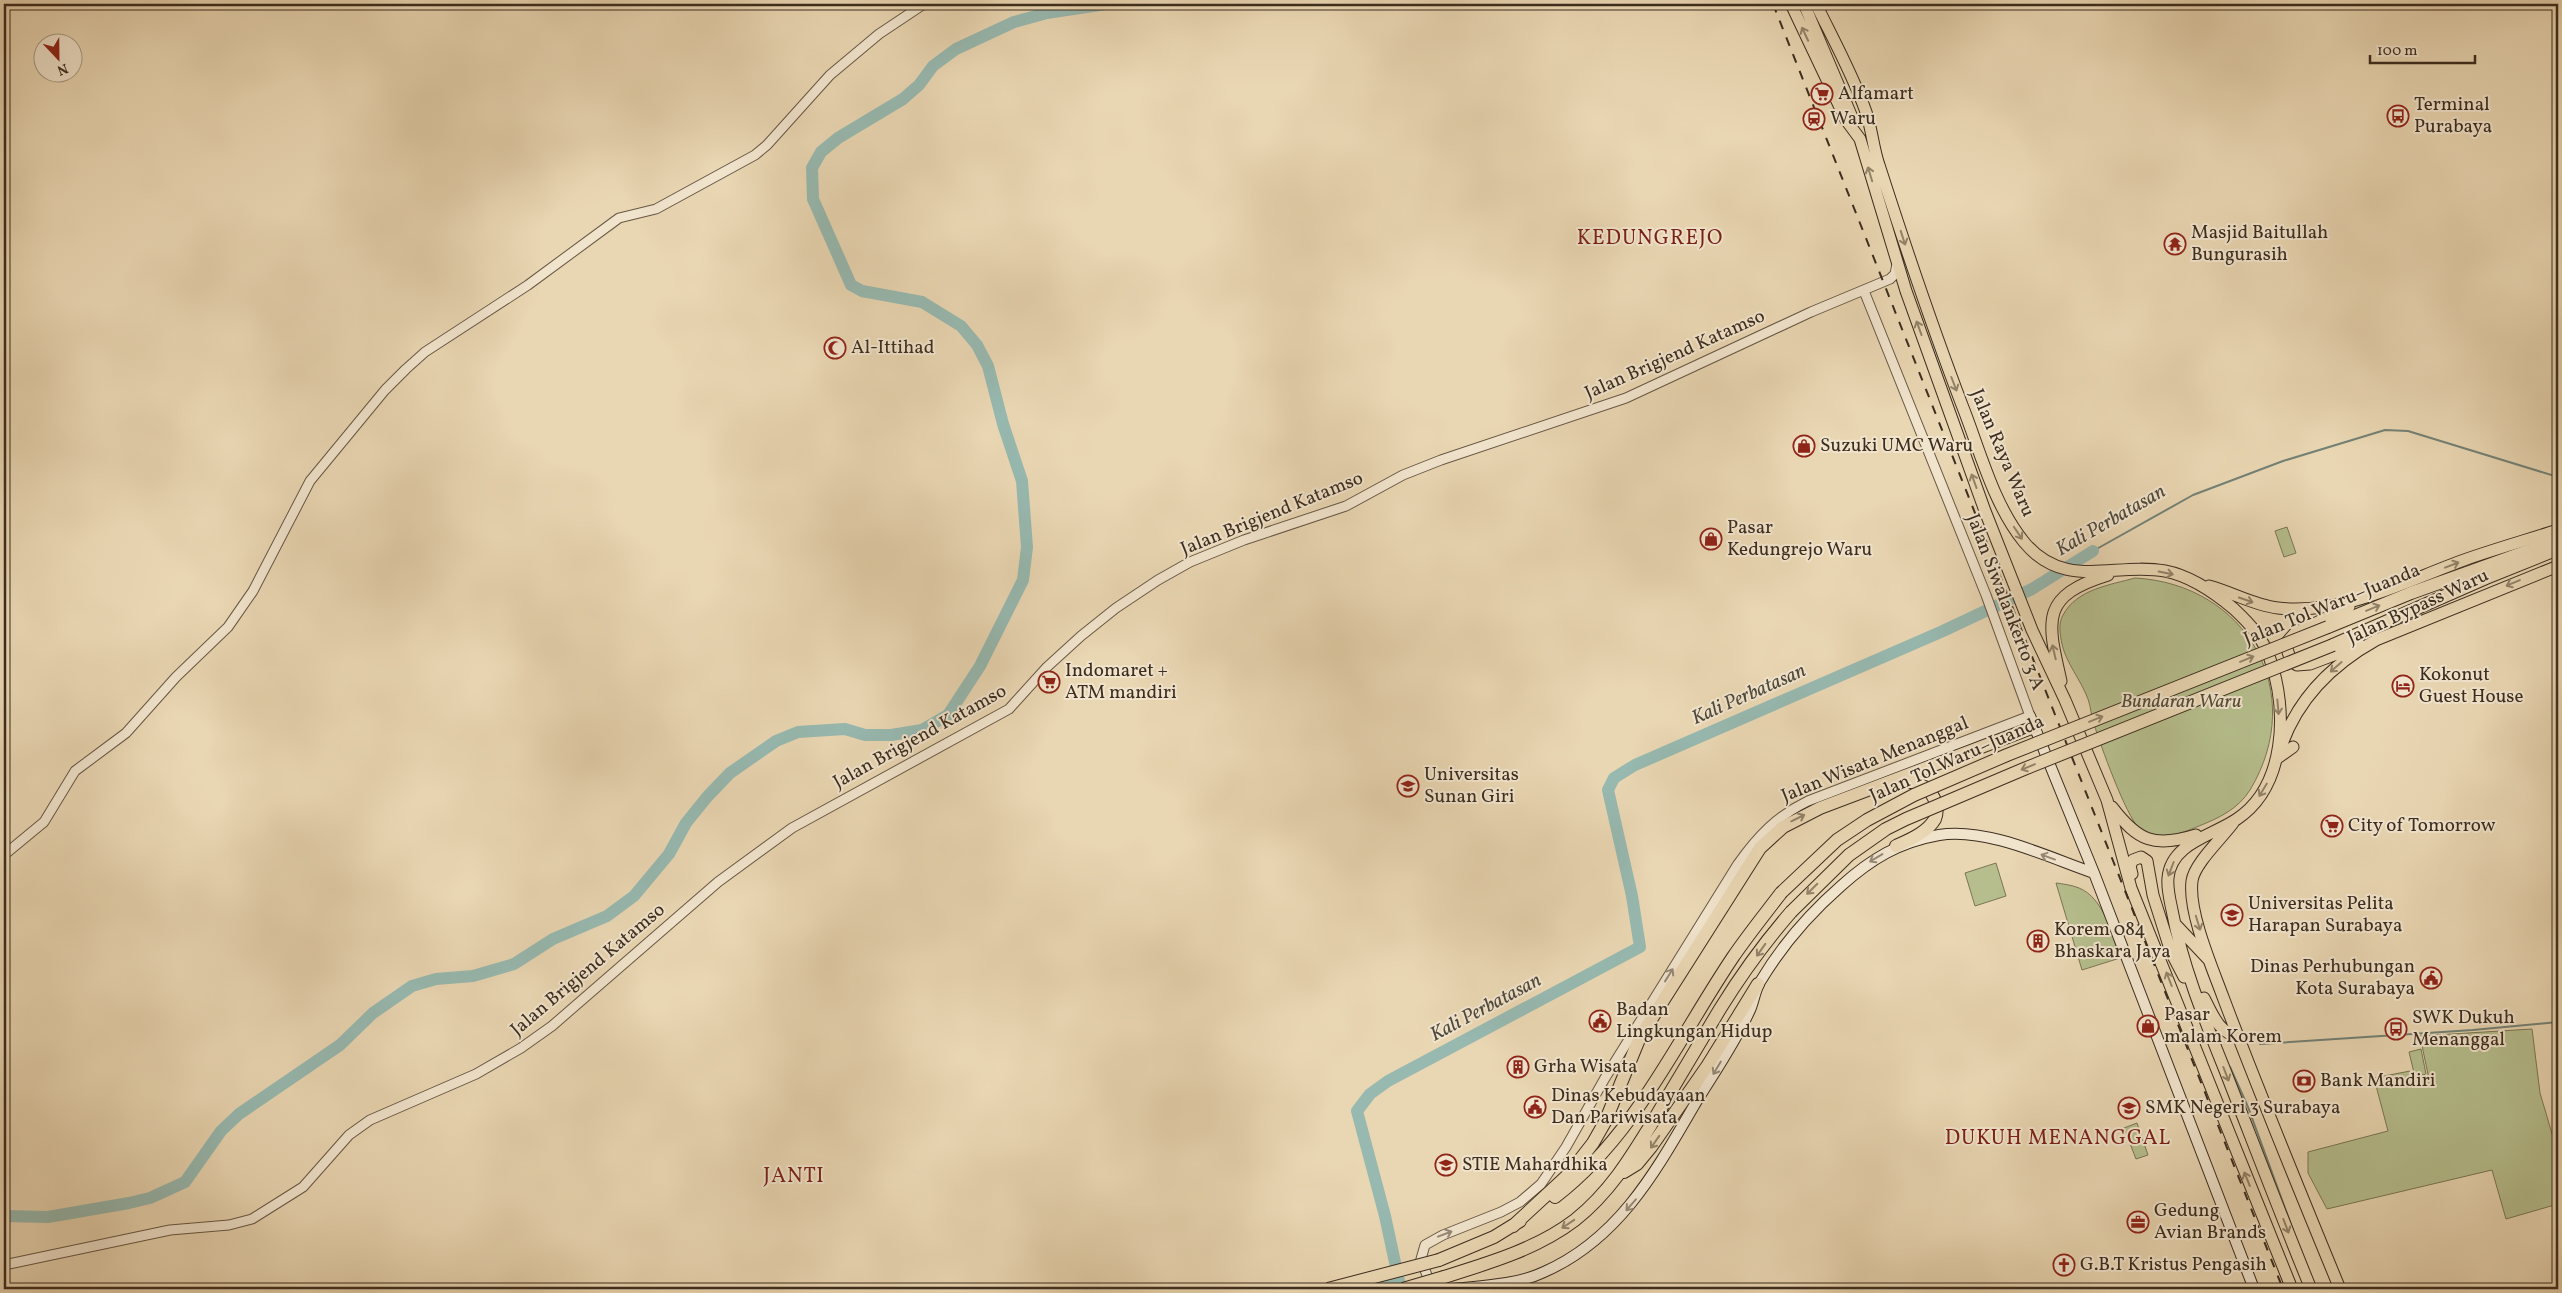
<svg xmlns="http://www.w3.org/2000/svg" width="2562" height="1293" font-family="Vollkorn,serif">
<style>
.green{fill:#b6be8d;stroke:#797656}
.lines{fill:none;stroke-linecap:round;stroke-linejoin:round}
.stream{stroke:#738176;stroke-width:2}
.river{stroke:#97b9b0;stroke-width:12}
.tertiary-casing{stroke:#675744;stroke-width:11}
.secondary-casing{stroke:#3c2d1f;stroke-width:12}
.trunk-casing{stroke:#3c2d1f;stroke-width:13}
.motorway-casing{stroke:#3c2d1f;stroke-width:14}
.tertiary{stroke:#f1e4cd;stroke-width:9}
.secondary{stroke:#f1e4cd;stroke-width:10}
.trunk{stroke:#e9d6b2;stroke-width:11}
.motorway{stroke:#e9d6b2;stroke-width:12}
.rail{stroke:#3c2d1f;stroke-width:2;stroke-dasharray:9 9;stroke-linecap:butt}
.motorway-bridge-casing{stroke:#3c2d1f;stroke-width:14;stroke-linecap:butt}
.motorway-bridge{stroke:#e9d6b2;stroke-width:12}
.oneway{stroke:#928268}
.oneway2{stroke:#968876}
.labels{text-anchor:middle;dominant-baseline:central;stroke-width:4;stroke-linejoin:round;paint-order:stroke}
.poi-label{font-size:19px;fill:#3c2d1f;stroke:#f1e4cd;text-anchor:start}
.street-label{font-size:19px;fill:#3c2d1f;stroke:#f1e4cd}
.park-label{font-size:19px;font-style:italic;fill:#544a35;stroke:#f1e4cd}
.water-label{font-size:20px;font-style:italic;fill:#4e493c;stroke:#f1e4cd}
.quarter-label{font-size:21px;letter-spacing:1px;fill:#7a1f14;stroke:#f1e4cd}
</style>
<rect width="100%" height="100%" fill="#e9d6b2"/>
<filter id="stains"><feTurbulence type="fractalNoise" baseFrequency=".004" numOctaves="4"/><feColorMatrix values="0 0 0 0 .2 0 0 0 0 .09 0 0 0 0 .02 0 0 0 .5 -.17"/></filter>
<radialGradient id="worn" r=".72"><stop offset=".6" stop-color="#630" stop-opacity="0"/><stop offset="1" stop-color="#630" stop-opacity=".3"/></radialGradient>
<!-- green -->
<path class="green" d="M 2287,527 L 2296,553 L 2284,557 L 2275,531 Z
M 2135,578 C 2246,584 2309,692 2250,790 C 2238,809 2219,818 2199,826 C 2180,834 2157,843 2139,828 C 2126,816 2100,744 2094,724 C 2091,716 2091,707 2088,699 C 2081,680 2066,663 2062,644 C 2060,634 2058,624 2063,615 C 2077,589 2110,585 2135,578 Z
M 1996,863 L 2006,896 L 1975,906 L 1965,873 Z
M 2056,883 C 2063,884 2072,885 2079,888 C 2104,898 2112,935 2120,958 L 2082,970 Z
M 2532,1029 L 2540,1093 L 2558,1154 L 2558,1204 L 2506,1219 L 2492,1170 L 2327,1209 L 2308,1173 L 2308,1152 L 2388,1131 L 2374,1078 L 2410,1071 L 2413,1081 L 2429,1079 L 2420,1036 Z
M 2421,1049 L 2426,1074 L 2415,1077 L 2409,1052 Z
M 2137,1123 L 2148,1155 L 2136,1159 L 2124,1128 Z"/>
<g class="lines">
<!-- stream -->
<path class="stream" d="M 2093,551 L 2193,495 L 2283,461 L 2385,430 L 2408,431 L 2558,477
M 2260,1044 L 2473,1030 L 2558,1022
M 2230,1067 L 2248,1107 L 2293,1230"/>
<!-- river -->
<path class="river" d="M 4,1216 L 48,1217 L 129,1203 L 150,1198 L 185,1182 L 221,1131 L 239,1114 L 340,1045 L 373,1013 L 412,986 L 436,979 L 473,976 L 514,964 L 553,939 L 607,916 L 634,896 L 669,854 L 686,823 L 707,797 L 730,773 L 776,741 L 798,732 L 845,729 L 865,735 L 891,735 L 922,730 L 948,715 L 980,666 L 1023,580 L 1027,547 L 1022,481 L 1003,424 L 988,366 L 977,345 L 961,326 L 922,302 L 862,291 L 851,285 L 813,199 L 812,168 L 821,152 L 838,138 L 903,99 L 919,85 L 933,66 L 956,49 L 1014,22 L 1047,13 L 1106,4
M 1365,1289 L 1399,1281 L 1385,1216 L 1357,1111 L 1370,1094 L 1388,1081 L 1640,947 L 1632,896 L 1608,790 L 1614,778 L 1635,765 L 1943,631 L 2032,589 L 2093,551"/>
<!-- tertiary casing -->
<g class="tertiary-casing">
<path id="tertiary" d="M 4,855 L 44,822 L 75,771 L 126,733 L 176,677 L 228,627 L 253,591 L 310,481 L 385,390 L 406,369 L 425,352 L 528,285 L 619,218 L 656,209 L 755,155 L 767,145 L 830,75 L 879,34 L 924,4
M 4,1265 L 170,1230 L 229,1225 L 252,1219 L 303,1187 L 349,1135 L 370,1120 L 476,1074 L 521,1048 L 552,1026 L 718,882 L 792,828 L 1009,709 L 1047,667 L 1081,636 L 1116,608 L 1158,580 L 1190,562 L 1244,540 L 1346,506 L 1403,475 L 1441,460 L 1626,398 L 1811,312 L 1890,279 L 1895,274 L 1897,264
M 1432,1289 L 1421,1259 L 1425,1245 L 1443,1235 L 1501,1212 L 1520,1202 L 1541,1184 L 1566,1147 L 1605,1078 L 1738,864 C 1758,836 1777,816 1808,801 L 2030,716 L 1986,595 L 1864,291"/>
</g>
<!-- secondary casing -->
<g class="secondary-casing">
<path id="secondary" d="M 2030,716 L 2094,873 L 2254,1289
M 1451,1289 C 1481,1286 1517,1285 1544,1272 C 1619,1239 1656,1171 1695,1104 C 1714,1073 1735,1043 1750,1010 C 1754,1001 1755,990 1760,982 C 1782,945 1809,914 1841,886 C 1871,859 1899,842 1939,835 C 1987,827 2050,858 2094,873"/>
</g>
<!-- trunk casing -->
<g class="trunk-casing">
<path id="trunk" d="M 1791,4 L 1846,120 L 1860,139 L 1906,291 L 1985,511 L 2032,630 L 2065,700 L 2107,800 L 2131,888 L 2292,1289
M 1804,4 L 1851,115
M 1816,4 C 1833,39 1853,75 1866,112 C 1872,129 1873,148 1879,165 C 1905,246 1932,326 1962,405 C 1980,450 1993,504 2024,542 C 2064,591 2114,562 2165,571 C 2191,576 2214,592 2234,609 C 2250,624 2263,638 2270,659 C 2288,711 2286,786 2237,819 C 2212,836 2171,843 2168,878 C 2167,889 2170,900 2172,910 C 2182,964 2203,1016 2224,1068 C 2253,1142 2281,1216 2311,1289
M 2209,586 C 2232,592 2253,605 2278,608 C 2345,615 2403,582 2464,560 C 2495,549 2527,540 2558,530
M 2349,607 L 2295,633 L 2287,642 L 2286,646 L 2291,661 L 2297,665 L 2310,664 L 2360,645
M 2061,681 C 2047,620 2040,596 2108,575
M 2282,744 C 2299,697 2333,664 2376,640 L 2558,566
M 2276,759 L 2293,747
M 2112,807 C 2138,841 2154,848 2196,835
M 2233,823 C 2222,838 2194,864 2192,881 C 2188,912 2212,967 2223,997 C 2260,1095 2300,1192 2340,1289
M 2132,874 L 2130,866 L 2133,860 L 2141,857 L 2147,861 L 2153,895 L 2171,952 L 2184,977
M 2176,925 L 2208,959
M 2204,998 C 2212,1013 2219,1034 2238,1036"/>
</g>
<!-- motorway casing -->
<g class="motorway-casing">
<path id="motorway" d="M 2328,627 L 2411,593 L 2558,540
M 2333,645 L 2486,578 L 2558,549
M 1896,846 C 1909,840 1927,833 1935,819 C 1937,814 1937,809 1936,804 C 1931,785 1916,781 1899,781
M 1624,1172 L 1637,1164 L 1651,1147 L 1708,1065 L 1758,984
M 1555,1197 C 1636,1135 1677,1040 1733,957 C 1748,935 1765,914 1781,893
M 1513,1226 L 1568,1175 L 1593,1143 L 1605,1122 L 1640,1037 L 1760,848 L 1783,827 L 1820,808 L 2034,727
M 1439,1260 L 1494,1237 L 1520,1221
M 1444,1277 C 1489,1263 1537,1249 1575,1220 C 1609,1193 1630,1159 1652,1123 C 1675,1085 1697,1047 1720,1009 C 1741,975 1765,942 1791,912"/>
</g>
<!-- tertiary -->
<use href="#tertiary" class="tertiary"/>
<!-- secondary -->
<use href="#secondary" class="secondary"/>
<!-- trunk -->
<use href="#trunk" class="trunk"/>
<!-- motorway -->
<use href="#motorway" class="motorway"/>
<!-- rail -->
<path class="rail" d="M 1773,4 L 2283,1289"/>
<!-- motorway-bridge casing -->
<g class="motorway-bridge-casing">
<path id="motorway-bridge" d="M 1781,893 L 1837,840 L 1867,820 L 1914,795 L 2007,755 L 2328,627
M 1791,912 L 1849,855 L 1886,829 L 1906,819 L 2024,769 L 2333,645
M 1328,1289 L 1439,1260
M 1403,1289 L 1444,1277"/>
</g>
<!-- motorway-bridge -->
<use href="#motorway-bridge" class="motorway-bridge"/>
</g>
<!-- one-way arrows -->
<defs><path id="oneway-shaft" d="M-6 0H5M1.5-3L5.5 0L1.5 3" fill="none" stroke-width="1.6" stroke-linecap="round" stroke-linejoin="round" transform="scale(1.25)"/></defs>
<g class="oneway">
<use href="#oneway-shaft" transform="translate(1805 34) rotate(-115)"/>
<use href="#oneway-shaft" transform="translate(1870 174) rotate(-107)"/>
<use href="#oneway-shaft" transform="translate(1903 238) rotate(72)"/>
<use href="#oneway-shaft" transform="translate(1919 328) rotate(-110)"/>
<use href="#oneway-shaft" transform="translate(1954 384) rotate(69)"/>
<use href="#oneway-shaft" transform="translate(1974 481) rotate(-110)"/>
<use href="#oneway-shaft" transform="translate(2018 533) rotate(56)"/>
<use href="#oneway-shaft" transform="translate(2452 565) rotate(-21)"/>
<use href="#oneway-shaft" transform="translate(2166 573) rotate(11)"/>
<use href="#oneway-shaft" transform="translate(2513 583) rotate(157)"/>
<use href="#oneway-shaft" transform="translate(2246 600) rotate(19)"/>
<use href="#oneway-shaft" transform="translate(2373 608) rotate(-22)"/>
<use href="#oneway-shaft" transform="translate(2054 652) rotate(-103)"/>
<use href="#oneway-shaft" transform="translate(2247 659) rotate(-22)"/>
<use href="#oneway-shaft" transform="translate(2336 667) rotate(139)"/>
<use href="#oneway-shaft" transform="translate(2278 707) rotate(85)"/>
<use href="#oneway-shaft" transform="translate(2096 719) rotate(-22)"/>
<use href="#oneway-shaft" transform="translate(2028 767) rotate(158)"/>
<use href="#oneway-shaft" transform="translate(2263 790) rotate(121)"/>
<use href="#oneway-shaft" transform="translate(1798 818) rotate(-26)"/>
<use href="#oneway-shaft" transform="translate(2171 869) rotate(111)"/>
<use href="#oneway-shaft" transform="translate(1812 889) rotate(135)"/>
<use href="#oneway-shaft" transform="translate(2198 923) rotate(73)"/>
<use href="#oneway-shaft" transform="translate(1761 950) rotate(125)"/>
<use href="#oneway-shaft" transform="translate(2169 979) rotate(-111)"/>
<use href="#oneway-shaft" transform="translate(2226 1074) rotate(69)"/>
<use href="#oneway-shaft" transform="translate(1655 1142) rotate(125)"/>
<use href="#oneway-shaft" transform="translate(2247 1179) rotate(-112)"/>
<use href="#oneway-shaft" transform="translate(1568 1224) rotate(146)"/>
<use href="#oneway-shaft" transform="translate(2286 1226) rotate(69)"/>
</g>
<g class="oneway2">
<use href="#oneway-shaft" transform="translate(2048 857) rotate(-160)"/>
<use href="#oneway-shaft" transform="translate(1876 858) rotate(149)"/>
<use href="#oneway-shaft" transform="translate(1669 975) rotate(-58)"/>
<use href="#oneway-shaft" transform="translate(1717 1068) rotate(121)"/>
<use href="#oneway-shaft" transform="translate(1631 1205) rotate(131)"/>
<use href="#oneway-shaft" transform="translate(1445 1234) rotate(-21)"/>
</g>
<!-- icons -->
<defs>
<g id="supermarket-ring" transform="scale(1.125)"><circle r="9.5" fill="#f1e4cd" stroke="#8f2418" stroke-width="1.5"/><path d="M-6-5.5h2.5l.6 2H6L4.5 2H-2.5L-4.4-4H-6ZM-1.5 3.2a1.3 1.3 0 1 0 .1 0ZM3 3.2a1.3 1.3 0 1 0 .1 0Z" fill="#8f2418"/></g>
<g id="bus-ring" transform="scale(1.125)"><circle r="9.5" fill="#f1e4cd" stroke="#8f2418" stroke-width="1.5"/><path d="M-5-6H5V4H4V6H2V4H-2V6H-4V4H-5ZM-3.5-4V0h7V-4ZM-3.5 1.2v1.5H-2V1.2ZM2 1.2v1.5H3.5V1.2Z" fill="#8f2418"/></g>
<g id="station-ring" transform="scale(1.125)"><circle r="9.5" fill="#f1e4cd" stroke="#8f2418" stroke-width="1.5"/><path d="M-3-6H3Q5-6 5-4V2Q5 4 3 4L4.5 6H3L1.5 4h-3L-3 6H-4.5L-3 4Q-5 4-5 2V-4Q-5-6-3-6ZM-3.5-4v3h7v-3ZM-3.5 1v1.5H-2V1ZM2 1v1.5H3.5V1Z" fill="#8f2418"/></g>
<g id="temple-ring" transform="scale(1.125)"><circle r="9.5" fill="#f1e4cd" stroke="#8f2418" stroke-width="1.5"/><path d="M0-6L5-2H3V0L6.5 2.5H4V6H1.5V3h-3V6H-4V2.5H-6.5L-3 0V-2H-5Z" fill="#8f2418"/></g>
<g id="mosque-ring" transform="scale(1.125)"><circle r="9.5" fill="#f1e4cd" stroke="#8f2418" stroke-width="1.5"/><path d="M3.5-4.9A6 6 0 1 0 3.5 4.9A5 5 0 1 1 3.5-4.9Z" fill="#8f2418"/></g>
<g id="shop-ring" transform="scale(1.125)"><circle r="9.5" fill="#f1e4cd" stroke="#8f2418" stroke-width="1.5"/><path d="M-5-2.5h2.3a2.7 3.5 0 0 1 5.4 0H5L5.5 6h-11ZM-1.5-2.5h3a1.5 2.3 0 0 0-3 0Z" fill="#8f2418"/></g>
<g id="hotel-ring" transform="scale(1.125)"><circle r="9.5" fill="#f1e4cd" stroke="#8f2418" stroke-width="1.5"/><path d="M-6-4.5h1.5V1H6V5H4.5V3h-9V5H-6ZM-4 0a1.8 1.8 0 1 1 3.6 0ZM.5 0V-2.5h3Q6-2.5 6 0Z" fill="#8f2418"/></g>
<g id="university-ring" transform="scale(1.125)"><circle r="9.5" fill="#f1e4cd" stroke="#8f2418" stroke-width="1.5"/><path d="M0-5L7-2L0 1L-7-2ZM-4 1L0 2.5L4 1V4Q0 6-4 4Z" fill="#8f2418"/></g>
<g id="building-ring" transform="scale(1.125)"><circle r="9.5" fill="#f1e4cd" stroke="#8f2418" stroke-width="1.5"/><path d="M-4-6H4V6H1V3H-1V6H-4ZM-2.5-4.3h1.7v1.8h-1.7ZM.8-4.3h1.7v1.8H.8ZM-2.5-1h1.7V.8h-1.7ZM.8-1h1.7V.8H.8Z" fill="#8f2418"/></g>
<g id="civic-ring" transform="scale(1.125)"><circle r="9.5" fill="#f1e4cd" stroke="#8f2418" stroke-width="1.5"/><path d="M-.6-6.5H3V-4.5H.6V-3L4-1V1h2V6H-6V1h2V-1L-.6-3ZM-1.2 2.5V6h2.4V2.5Z" fill="#8f2418"/></g>
<g id="bank-ring" transform="scale(1.125)"><circle r="9.5" fill="#f1e4cd" stroke="#8f2418" stroke-width="1.5"/><path d="M-6-4H6V4H-6ZM0-2.3a2.3 2.3 0 1 0 0 4.6a2.3 2.3 0 1 0 0-4.6Z" fill="#8f2418"/></g>
<g id="school-ring" transform="scale(1.125)"><circle r="9.5" fill="#f1e4cd" stroke="#8f2418" stroke-width="1.5"/><path d="M0-5L7-2L0 1L-7-2ZM-4 1L0 2.5L4 1V4Q0 6-4 4Z" fill="#8f2418"/></g>
<g id="office-ring" transform="scale(1.125)"><circle r="9.5" fill="#f1e4cd" stroke="#8f2418" stroke-width="1.5"/><path d="M-6-3h4V-5.5h4V-3h4V5H-6ZM-1-4.5V-3h2v-1.5ZM-6 0V1H6V0Z" fill="#8f2418"/></g>
<g id="church-ring" transform="scale(1.125)"><circle r="9.5" fill="#f1e4cd" stroke="#8f2418" stroke-width="1.5"/><path d="M-1.2-6h2.4v3.5h3.3v2.4h-3.3V6h-2.4V-.1h-3.3v-2.4h3.3Z" fill="#8f2418"/></g>
</defs>
<g fill-rule="evenodd">
<use href="#supermarket-ring" x="1822" y="94"/>
<use href="#bus-ring" x="2398" y="116"/>
<use href="#station-ring" x="1814" y="119"/>
<use href="#temple-ring" x="2175" y="244"/>
<use href="#mosque-ring" x="835" y="348"/>
<use href="#shop-ring" x="1804" y="446"/>
<use href="#shop-ring" x="1711" y="539"/>
<use href="#supermarket-ring" x="1049" y="682"/>
<use href="#hotel-ring" x="2403" y="686"/>
<use href="#university-ring" x="1408" y="786"/>
<use href="#supermarket-ring" x="2332" y="826"/>
<use href="#university-ring" x="2232" y="915"/>
<use href="#building-ring" x="2038" y="941"/>
<use href="#civic-ring" x="2431" y="978"/>
<use href="#civic-ring" x="1600" y="1021"/>
<use href="#shop-ring" x="2148" y="1026"/>
<use href="#bus-ring" x="2396" y="1029"/>
<use href="#building-ring" x="1518" y="1067"/>
<use href="#bank-ring" x="2304" y="1081"/>
<use href="#civic-ring" x="1535" y="1107"/>
<use href="#school-ring" x="2129" y="1108"/>
<use href="#university-ring" x="1446" y="1165"/>
<use href="#office-ring" x="2138" y="1222"/>
<use href="#church-ring" x="2064" y="1265"/>
</g>
<g class="labels">
<!-- poi labels -->
<g class="poi-label">
<text x="1838" y="94">Alfamart</text>
<text x="2414" y="105">Terminal<tspan x="2414" dy="22">Purabaya</tspan></text>
<text x="1830" y="119">Waru</text>
<text x="2191" y="233">Masjid Baitullah<tspan x="2191" dy="22">Bungurasih</tspan></text>
<text x="851" y="348">Al-Ittihad</text>
<text x="1820" y="446">Suzuki UMC Waru</text>
<text x="1727" y="528">Pasar<tspan x="1727" dy="22">Kedungrejo Waru</tspan></text>
<text x="1065" y="671">Indomaret +<tspan x="1065" dy="22">ATM mandiri</tspan></text>
<text x="2419" y="675">Kokonut<tspan x="2419" dy="22">Guest House</tspan></text>
<text x="1424" y="775">Universitas<tspan x="1424" dy="22">Sunan Giri</tspan></text>
<text x="2348" y="826">City of Tomorrow</text>
<text x="2248" y="904">Universitas Pelita<tspan x="2248" dy="22">Harapan Surabaya</tspan></text>
<text x="2054" y="930">Korem 084<tspan x="2054" dy="22">Bhaskara Jaya</tspan></text>
<text x="2415" y="967" text-anchor="end">Dinas Perhubungan<tspan x="2415" dy="22">Kota Surabaya</tspan></text>
<text x="1616" y="1010">Badan<tspan x="1616" dy="22">Lingkungan Hidup</tspan></text>
<text x="2164" y="1015">Pasar<tspan x="2164" dy="22">malam Korem</tspan></text>
<text x="2412" y="1018">SWK Dukuh<tspan x="2412" dy="22">Menanggal</tspan></text>
<text x="1534" y="1067">Grha Wisata</text>
<text x="2320" y="1081">Bank Mandiri</text>
<text x="1551" y="1096">Dinas Kebudayaan<tspan x="1551" dy="22">Dan Pariwisata</tspan></text>
<text x="2145" y="1108">SMK Negeri 3 Surabaya</text>
<text x="1462" y="1165">STIE Mahardhika</text>
<text x="2154" y="1211">Gedung<tspan x="2154" dy="22">Avian Brands</tspan></text>
<text x="2080" y="1265">G.B.T Kristus Pengasih</text>
</g>
<!-- street labels -->
<g class="street-label">
<text transform="translate(1675 355) rotate(-24)">Jalan Brigjend Katamso</text>
<text transform="translate(2002 453) rotate(67)">Jalan Raya Waru</text>
<text transform="translate(1272 514) rotate(-22)">Jalan Brigjend Katamso</text>
<text transform="translate(2005 602) rotate(69)">Jalan Siwalankerto 3 A</text>
<text transform="translate(2332 605) rotate(-22)">Jalan Tol Waru–Juanda</text>
<text transform="translate(2418 607) rotate(-25)">Jalan Bypass Waru</text>
<text transform="translate(920 737) rotate(-29)">Jalan Brigjend Katamso</text>
<text transform="translate(1957 759) rotate(-24)">Jalan Tol Waru–Juanda</text>
<text transform="translate(1875 760) rotate(-22)">Jalan Wisata Menanggal</text>
<text transform="translate(588 970) rotate(-40)">Jalan Brigjend Katamso</text>
</g>
<!-- park labels -->
<g class="park-label">
<text x="2181" y="702">Bundaran Waru</text>
</g>
<!-- water labels -->
<g class="water-label">
<text transform="translate(2111 521) rotate(-30)">Kali Perbatasan</text>
<text transform="translate(1749 695) rotate(-24)">Kali Perbatasan</text>
<text transform="translate(1486 1008) rotate(-28)">Kali Perbatasan</text>
</g>
<!-- quarter labels -->
<g class="quarter-label">
<text x="1650" y="238">KEDUNGREJO</text>
<text x="2058" y="1138">DUKUH MENANGGAL</text>
<text x="794" y="1176">JANTI</text>
</g>
</g>
<!-- margin -->
<rect width="2562" height="1293" fill="none" stroke="#e9d6b2" stroke-width="20"/>
<rect x="5" y="5" width="2552" height="1283" fill="none" stroke="#3c2d1f" stroke-width="2.5"/>
<rect x="10" y="10" width="2542" height="1273" fill="none" stroke="#3c2d1f"/>
<!-- north arrow -->
<g transform="translate(58 58) rotate(158)"><circle r="24" fill="#f1e4cd" stroke="#a99b87"/>
<path d="M0-4L9 19L0 12L-9 19Z" fill="#8f2418"/>
<text y="-8" font-size="14" font-weight="bold" text-anchor="middle" fill="#3c2d1f">N</text>
</g>
<!-- scale -->
<path d="M2370 55v8h105v-8" fill="none" stroke="#3c2d1f" stroke-width="2.5"/>
<text x="2377" y="55" font-size="15" fill="#3c2d1f" stroke="#f1e4cd" stroke-width="4" paint-order="stroke">100 m</text>
<rect width="100%" height="100%" filter="url(#stains)"/>
<rect width="100%" height="100%" fill="url(#worn)"/>
</svg>
